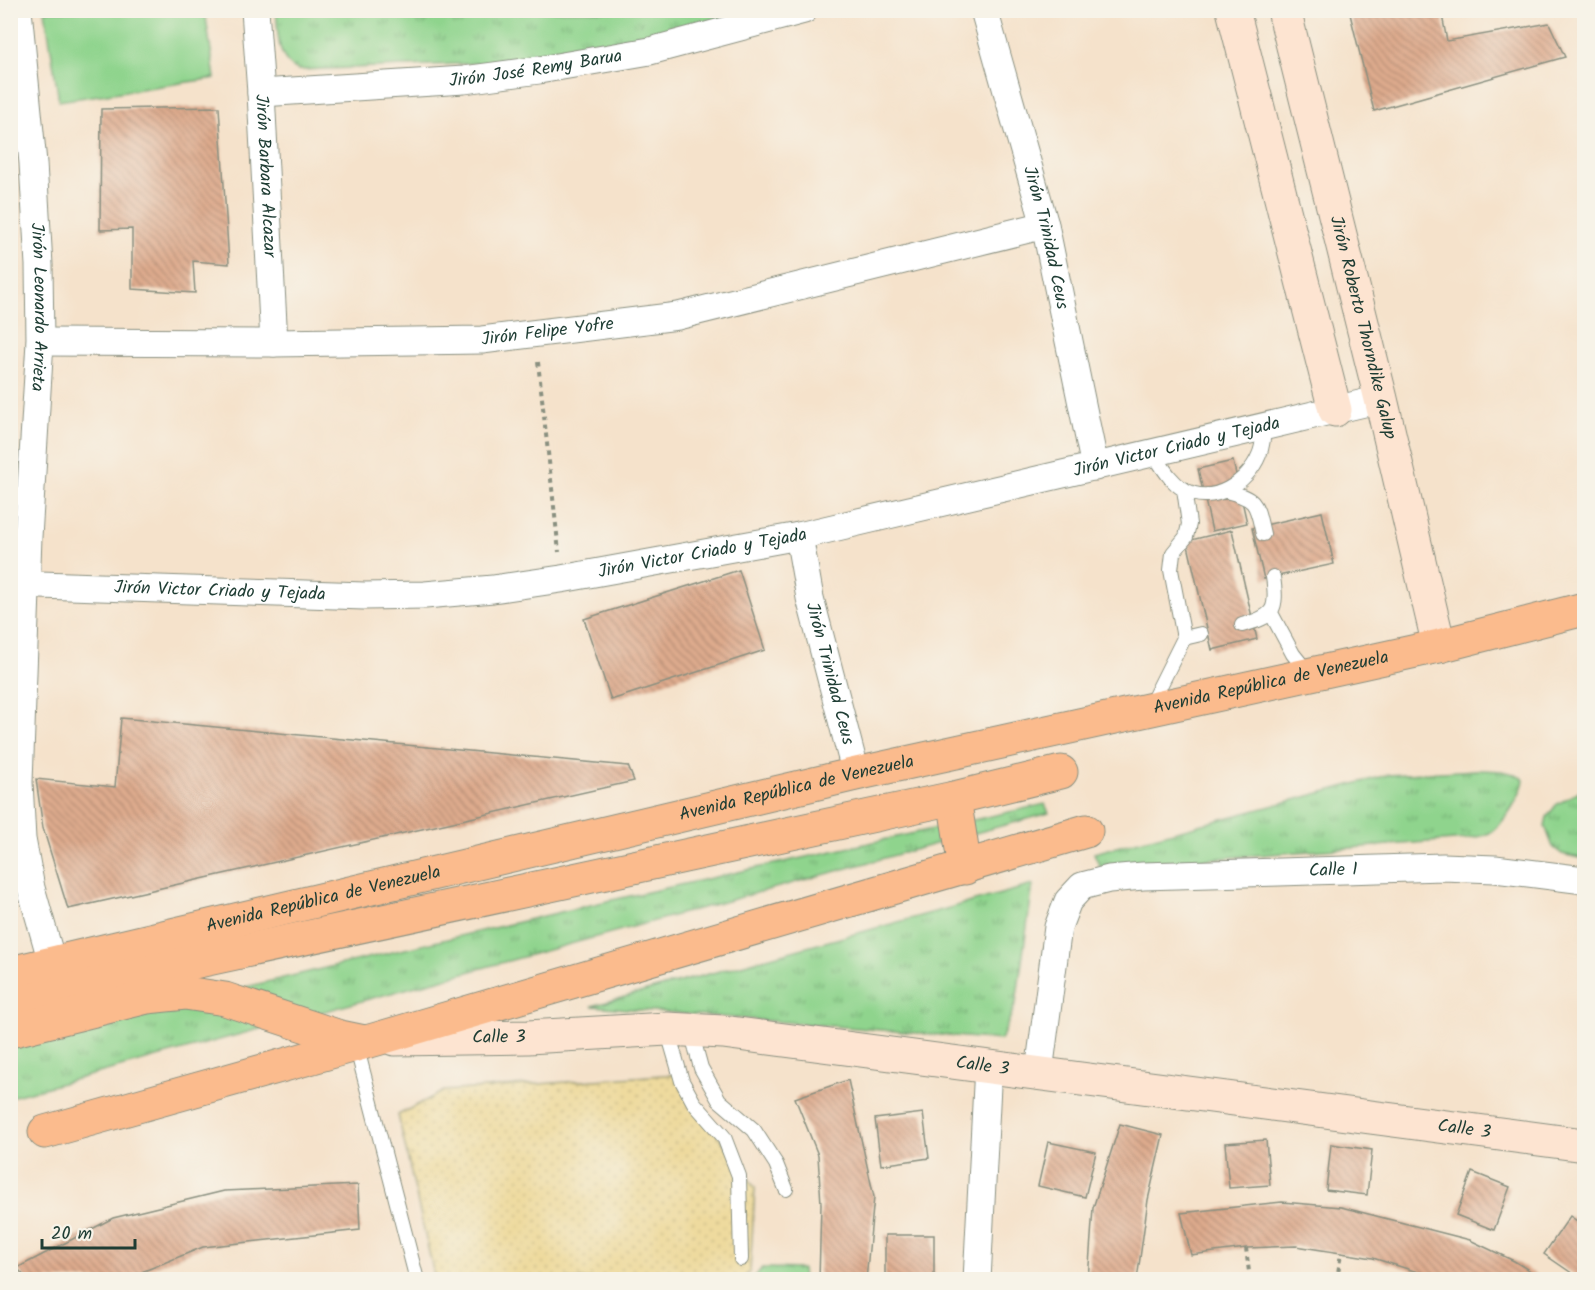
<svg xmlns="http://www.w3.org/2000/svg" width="1595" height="1290" font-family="Kalam,sans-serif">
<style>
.grass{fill:url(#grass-tufts);stroke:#578860;stroke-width:1.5}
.sand{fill:url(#sand-dots);stroke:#868c69;stroke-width:1.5}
.pitch{fill:#8fd48d;stroke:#578860;stroke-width:1.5}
.building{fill:url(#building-back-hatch)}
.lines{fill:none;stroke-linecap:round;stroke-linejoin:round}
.lane-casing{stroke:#8a9080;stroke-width:16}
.street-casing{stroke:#8a9080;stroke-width:29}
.secondary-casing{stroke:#8a9080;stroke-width:35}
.primary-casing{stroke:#8a9080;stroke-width:35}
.path{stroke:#8a9080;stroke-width:4;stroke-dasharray:4.5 4.5;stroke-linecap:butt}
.lane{stroke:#fff;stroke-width:14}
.street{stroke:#fff;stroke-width:27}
.secondary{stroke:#fde4d1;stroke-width:33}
.primary{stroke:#fbbb8d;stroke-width:33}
.labels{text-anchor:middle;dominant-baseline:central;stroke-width:5;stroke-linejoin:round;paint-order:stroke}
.street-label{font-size:18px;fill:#1f3d34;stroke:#f7f3e8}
</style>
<defs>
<pattern id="grass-tufts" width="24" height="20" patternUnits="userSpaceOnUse" patternTransform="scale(1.5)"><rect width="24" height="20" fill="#8fd48d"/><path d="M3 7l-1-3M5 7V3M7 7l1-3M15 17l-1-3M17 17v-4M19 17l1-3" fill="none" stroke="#74ad74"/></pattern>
<pattern id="sand-dots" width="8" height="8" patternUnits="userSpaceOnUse" patternTransform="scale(1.5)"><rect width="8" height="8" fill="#eeda9e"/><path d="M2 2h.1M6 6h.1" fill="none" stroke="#ccbc89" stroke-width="1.8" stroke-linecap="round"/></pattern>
<pattern id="building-back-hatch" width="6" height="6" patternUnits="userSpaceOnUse" patternTransform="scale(1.5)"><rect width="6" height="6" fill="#deab8d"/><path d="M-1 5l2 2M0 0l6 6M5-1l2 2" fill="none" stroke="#b38c74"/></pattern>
</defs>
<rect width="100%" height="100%" fill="#f7f3e8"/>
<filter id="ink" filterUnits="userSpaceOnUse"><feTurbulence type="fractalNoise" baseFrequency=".0167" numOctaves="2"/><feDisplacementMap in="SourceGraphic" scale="12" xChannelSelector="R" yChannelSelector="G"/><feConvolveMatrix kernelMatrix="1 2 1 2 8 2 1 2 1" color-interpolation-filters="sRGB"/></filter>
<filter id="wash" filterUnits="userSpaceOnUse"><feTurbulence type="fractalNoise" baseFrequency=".008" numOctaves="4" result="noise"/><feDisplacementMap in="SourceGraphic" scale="24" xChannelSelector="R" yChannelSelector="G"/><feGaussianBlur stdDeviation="1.35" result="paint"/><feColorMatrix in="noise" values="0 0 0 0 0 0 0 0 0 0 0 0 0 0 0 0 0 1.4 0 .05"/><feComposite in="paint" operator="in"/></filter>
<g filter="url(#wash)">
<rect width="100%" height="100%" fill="#f5e2cb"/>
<!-- grass -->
<path class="grass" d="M 276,11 L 755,11 L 608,45 L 513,62 L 298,70 C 275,59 279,34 276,11 Z
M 1477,770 C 1492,771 1511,769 1524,780 C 1522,794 1506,819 1495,829 C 1488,836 1476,837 1467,839 L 1106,867 L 1100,867 L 1094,853 L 1388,775 Z
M 1584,788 L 1584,859 L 1562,854 L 1553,847 L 1545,826 L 1547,817 L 1556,805 Z
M 1045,804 L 1049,813 L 11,1097 L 10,1043 L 603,902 Z
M 1033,885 L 1016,1003 L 1001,1040 L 592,1006 Z
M 762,1268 L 802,1269 L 803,1279 L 753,1279 Z"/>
<!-- sand -->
<path class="sand" d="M 676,1074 L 755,1188 L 750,1271 L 742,1280 L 435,1279 L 398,1115 L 444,1091 Z"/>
<!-- pitch -->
<path class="pitch" d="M 45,11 L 205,11 L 215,78 L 59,101 Z"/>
<g id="blocks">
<!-- building -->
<path class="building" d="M 1349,10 L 1441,10 L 1447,41 L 1549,23 L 1565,57 L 1374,111 Z
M 219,107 L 229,264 L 193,261 L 195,293 L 132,289 L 132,229 L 100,230 L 101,109 Z
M 1233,461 L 1247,523 L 1212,531 L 1198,469 Z
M 1322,512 L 1334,564 L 1264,579 L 1252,528 Z
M 1232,530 L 1257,639 L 1212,650 L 1187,541 Z
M 739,570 L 765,650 L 611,700 L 584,619 Z
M 121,718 L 628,766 L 634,781 L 68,909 L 43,828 L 36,779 L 115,787 Z
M 848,1080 L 874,1197 L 866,1280 L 819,1280 L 821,1204 L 818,1155 L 795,1098 Z
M 923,1113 L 929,1158 L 881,1165 L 875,1119 Z
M 1120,1124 L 1163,1135 L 1148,1200 L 1137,1280 L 1088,1280 L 1093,1208 Z
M 1266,1140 L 1270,1185 L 1229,1188 L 1225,1143 Z
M 1048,1142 L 1096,1152 L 1085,1197 L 1038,1186 Z
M 1331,1144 L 1372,1150 L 1367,1195 L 1326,1190 Z
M 1472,1172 L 1510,1187 L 1494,1230 L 1456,1215 Z
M 358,1185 L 360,1230 L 203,1247 L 122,1280 L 28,1280 L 17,1268 L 113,1218 L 224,1191 Z
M 1282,1202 L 1341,1207 L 1470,1240 L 1514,1261 L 1545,1280 L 1443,1280 L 1373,1258 L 1296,1246 L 1246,1248 L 1191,1255 L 1181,1213 Z
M 1570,1216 L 1584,1226 L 1584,1270 L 1579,1278 L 1544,1254 Z
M 885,1235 L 934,1235 L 934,1280 L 885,1280 Z
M 1026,1274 L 1074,1275 L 1074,1280 L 1026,1280 Z"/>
</g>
</g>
<g filter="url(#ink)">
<use href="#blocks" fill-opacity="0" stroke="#8a9080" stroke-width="1.5"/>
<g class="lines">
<!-- lane casing -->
<g class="lane-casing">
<path id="lane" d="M 1153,453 C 1162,466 1170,481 1183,489 C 1213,507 1248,482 1259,455 C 1263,447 1263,435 1265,427
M 1226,491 C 1258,499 1256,504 1263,534
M 1271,613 L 1293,654 L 1309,674
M 1242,625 C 1274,617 1278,610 1273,577
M 1184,638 L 1171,570 L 1173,553 L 1186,537 L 1189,524 L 1184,489
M 1150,706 L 1184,638 L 1201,634
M 667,1029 L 682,1081 L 694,1103 L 724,1137 L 739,1176 L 741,1259
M 691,1031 L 701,1068 L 719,1100 L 754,1130 L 776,1164 L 786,1189
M 356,1045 L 417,1280"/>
</g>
<!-- street casing -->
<g class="street-casing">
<g id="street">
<path id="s1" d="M 18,10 L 33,163 L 39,265 L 40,342 L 28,537 L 19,782 L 22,839 L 31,888 L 52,962"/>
<path id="s2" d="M 255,10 L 261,93 L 274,343"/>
<path id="s3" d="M 984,10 L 1045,225 L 1095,467"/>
<path id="s4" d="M 261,93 L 464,80 L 539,70 L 650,51 L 804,10"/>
<path id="s5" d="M 40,342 L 274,343 L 482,340 L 678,316 L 1045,225"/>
<path id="s6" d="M 799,536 L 810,598 L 856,774"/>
<path id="s7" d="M 10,584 L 364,596 L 425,595 L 493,589 L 561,579 L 799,536 L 1381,399"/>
<path id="s8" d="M 1039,1072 L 1058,927 L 1068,901 L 1082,886 L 1109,879 L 1143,876 L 1443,867 L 1495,869 L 1584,880"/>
<path d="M 977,1280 L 988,1066"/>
</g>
</g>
<!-- secondary casing -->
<g class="secondary-casing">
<g id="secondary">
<path d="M 1233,10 L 1335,410"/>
<path id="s9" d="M 1284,10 L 1381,399 L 1439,646"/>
<path id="s10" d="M 394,1039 L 528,1037 L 667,1029 L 723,1032 L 1584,1145"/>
</g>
</g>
<!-- primary casing -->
<g class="primary-casing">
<g id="primary">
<path d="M 954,798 L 965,868"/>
<path id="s11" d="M 10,973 L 856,774 L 1439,646 L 1584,609"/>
<path d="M 10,1005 L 124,977 L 954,798 L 1061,772"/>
<path d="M 10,1031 L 147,997 L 185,993 L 225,999 L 340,1037 L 364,1042"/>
<path d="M 45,1132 L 377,1039 L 1086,831"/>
</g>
</g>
<!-- path -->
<path class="path" d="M 538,362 L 559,552
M 1246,1248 L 1250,1280
M 1337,1280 L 1341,1253"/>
<!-- lane -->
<use href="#lane" class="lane"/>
<!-- street -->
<use href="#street" class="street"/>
<!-- secondary -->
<use href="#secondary" class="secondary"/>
<!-- primary -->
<use href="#primary" class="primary"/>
</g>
</g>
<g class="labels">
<!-- street labels -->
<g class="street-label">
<text stroke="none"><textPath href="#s4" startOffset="276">Jirón José Remy Barua</textPath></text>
<text stroke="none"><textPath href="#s2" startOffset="166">Jirón Barbara Alcazar</textPath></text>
<text stroke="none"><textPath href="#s3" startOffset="236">Jirón Trinidad Ceus</textPath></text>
<text stroke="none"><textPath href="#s1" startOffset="298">Jirón Leonardo Arrieta</textPath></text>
<text stroke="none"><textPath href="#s9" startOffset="327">Jirón Roberto Thorndike Galup</textPath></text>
<text stroke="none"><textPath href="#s5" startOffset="508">Jirón Felipe Yofre</textPath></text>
<text stroke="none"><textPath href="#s7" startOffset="1182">Jirón Victor Criado y Tejada</textPath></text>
<text stroke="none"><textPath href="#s7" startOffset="696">Jirón Victor Criado y Tejada</textPath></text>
<text stroke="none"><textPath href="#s7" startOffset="210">Jirón Victor Criado y Tejada</textPath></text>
<text stroke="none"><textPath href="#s6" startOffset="141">Jirón Trinidad Ceus</textPath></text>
<text stroke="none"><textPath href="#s11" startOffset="1294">Avenida República de Venezuela</textPath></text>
<text stroke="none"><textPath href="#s11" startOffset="808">Avenida República de Venezuela</textPath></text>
<text stroke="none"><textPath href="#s8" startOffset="447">Calle 1</textPath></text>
<text stroke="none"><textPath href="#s11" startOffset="322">Avenida República de Venezuela</textPath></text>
<text stroke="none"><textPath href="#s10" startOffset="105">Calle 3</textPath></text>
<text stroke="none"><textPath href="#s10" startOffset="591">Calle 3</textPath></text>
<text stroke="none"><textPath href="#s10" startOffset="1077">Calle 3</textPath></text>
</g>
</g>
<!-- margin -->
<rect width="1595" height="1290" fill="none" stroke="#f7f3e8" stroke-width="36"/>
<!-- scale -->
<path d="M42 1239v9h93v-9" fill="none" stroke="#1f3d34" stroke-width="3"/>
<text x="51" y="1239" font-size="18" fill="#1f3d34" stroke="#f7f3e8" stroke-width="4.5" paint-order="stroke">20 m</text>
</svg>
